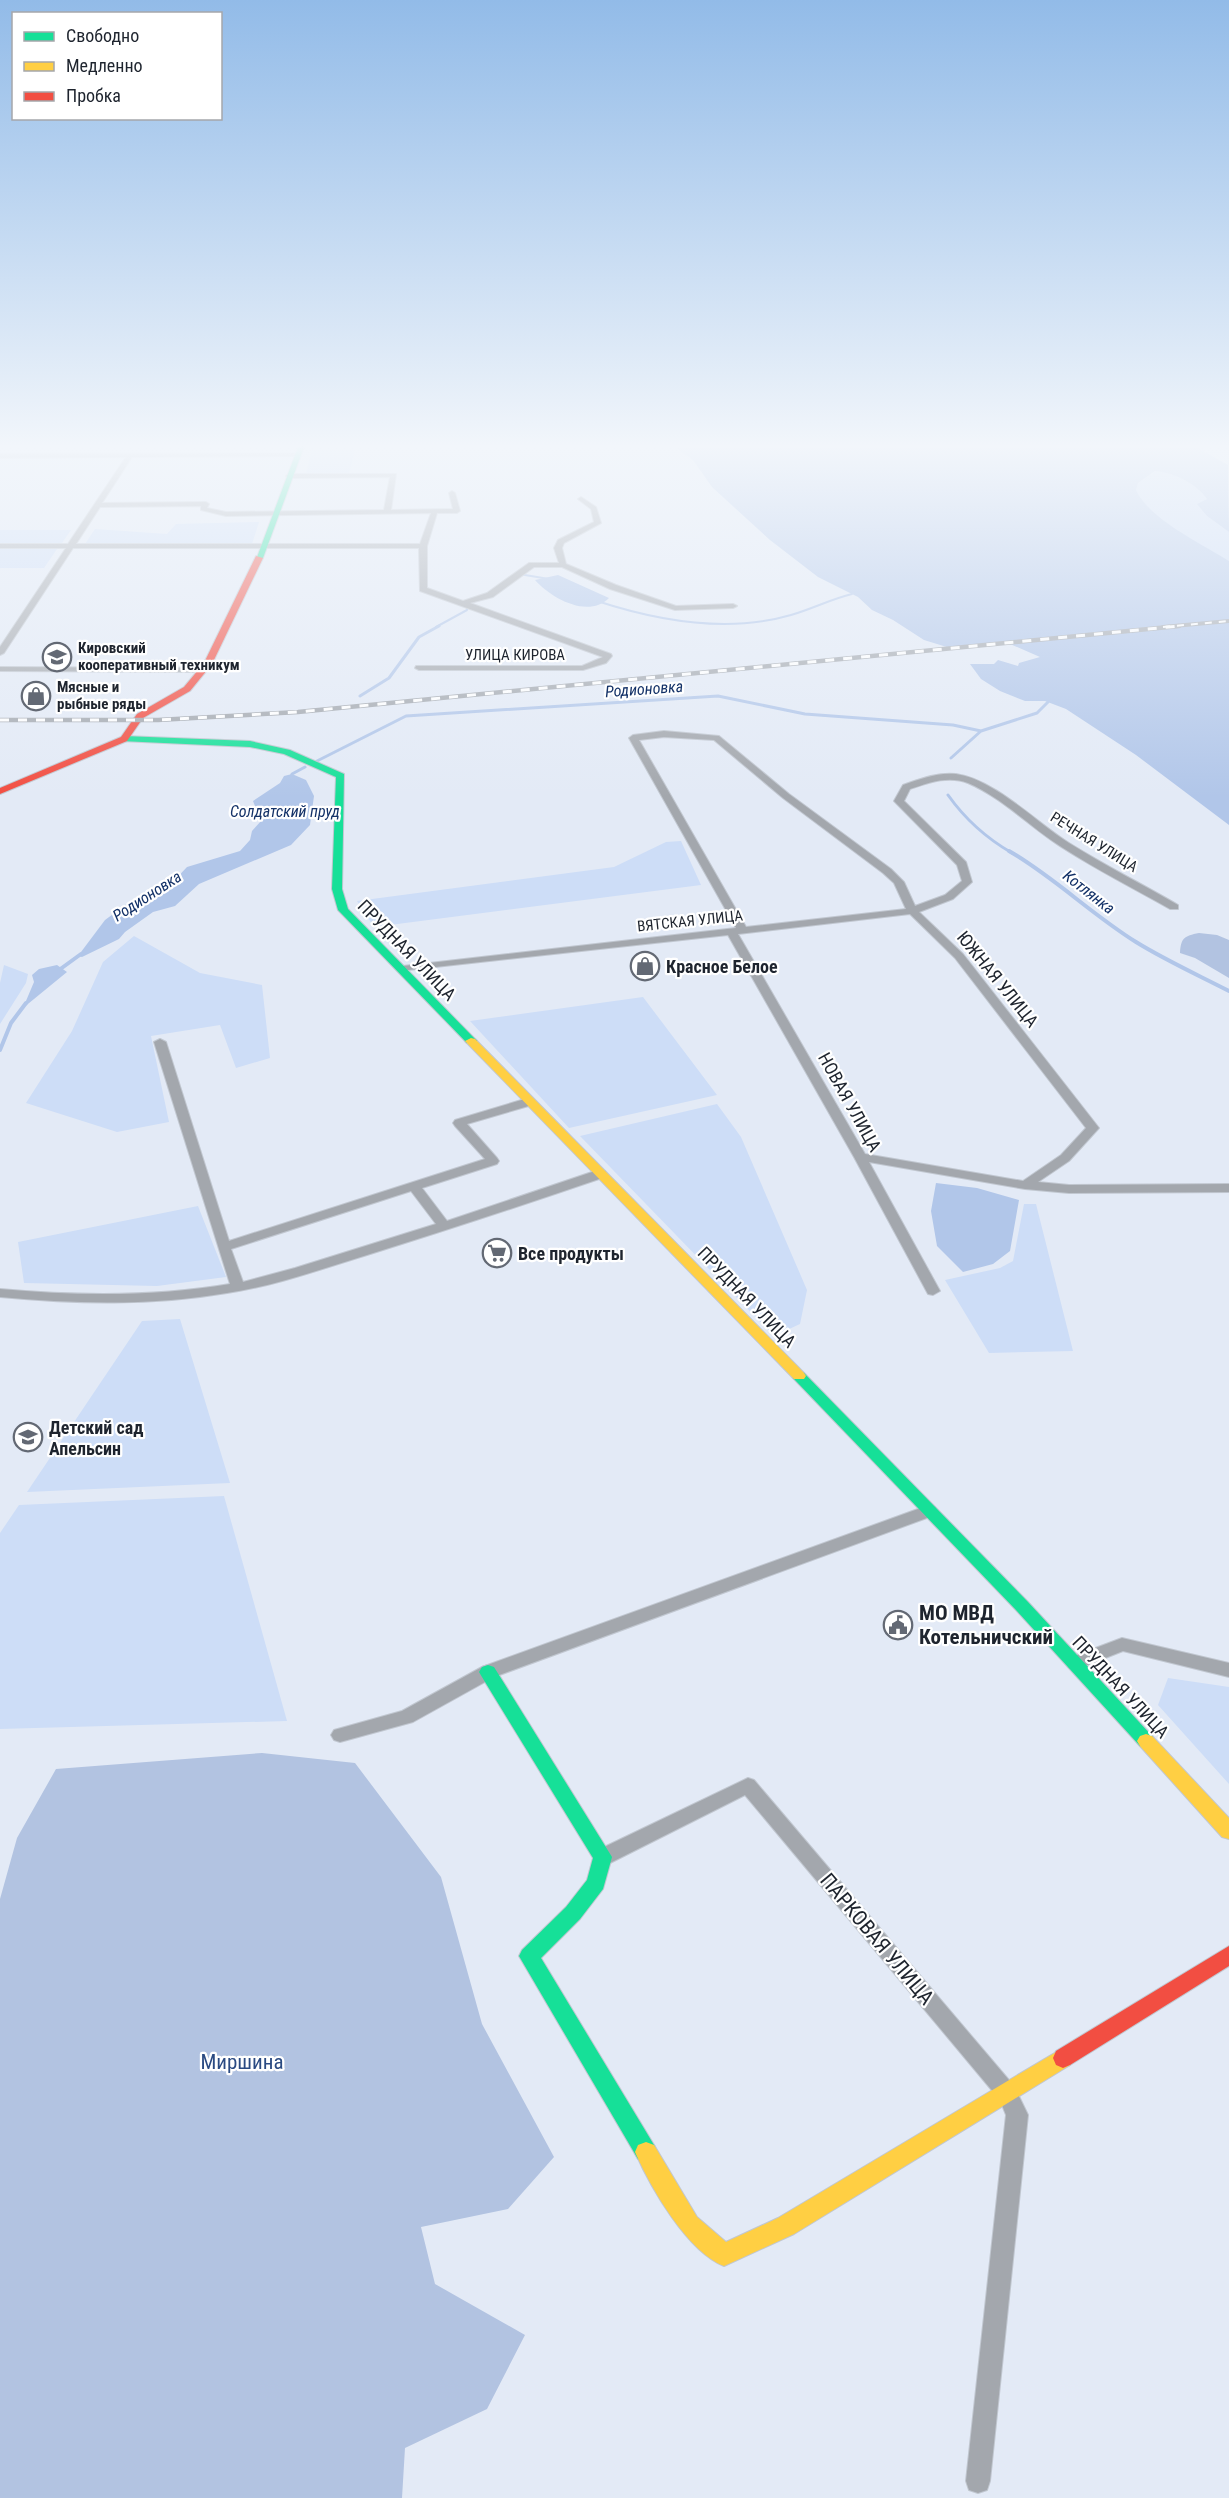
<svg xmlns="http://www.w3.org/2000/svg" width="1229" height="2498" font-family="'Roboto Condensed',sans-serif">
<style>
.green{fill:#cdddf7}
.forest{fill:#b2c3e1}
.water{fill:#b1c6e9}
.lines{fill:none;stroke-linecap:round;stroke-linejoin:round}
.stream-far2{stroke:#b1c6e9;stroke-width:2}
.stream-far1{stroke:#b1c6e9;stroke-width:3}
.stream{stroke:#b1c6e9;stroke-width:4}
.street-casing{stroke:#c1c7d0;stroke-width:2}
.fast-casing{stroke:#c1c7d0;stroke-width:2}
.slow-casing{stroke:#c1c7d0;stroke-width:2}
.jam-casing{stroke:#c1c7d0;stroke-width:2}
.street{fill:#a3a7ad;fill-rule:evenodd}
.fast{fill:#16e098;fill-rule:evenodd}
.slow{fill:#ffcf43;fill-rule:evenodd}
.jam{fill:#f24e42;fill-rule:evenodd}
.rail-far1-casing{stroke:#a4a9b0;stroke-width:4}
.rail-casing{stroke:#a4a9b0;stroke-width:4.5}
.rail-far1{stroke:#fff;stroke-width:2;stroke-dasharray:7;stroke-linecap:butt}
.rail{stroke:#fff;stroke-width:3;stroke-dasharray:9;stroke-linecap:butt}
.labels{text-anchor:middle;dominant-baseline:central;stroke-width:4.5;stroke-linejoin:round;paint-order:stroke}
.far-poi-label{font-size:15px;font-weight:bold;fill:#1e242e;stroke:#fff;text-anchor:start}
.far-street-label{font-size:15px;fill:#1e242e;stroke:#fff}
.far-water-label{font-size:16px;font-style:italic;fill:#133167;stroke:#fff}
.street-label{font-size:18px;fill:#1e242e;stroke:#fff}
.poi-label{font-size:18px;font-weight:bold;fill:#1e242e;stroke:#fff;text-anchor:start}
.near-poi-label{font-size:21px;font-weight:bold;fill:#1e242e;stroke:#fff;text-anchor:start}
.near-street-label{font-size:21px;fill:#1e242e;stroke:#fff}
.near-park-label{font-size:21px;fill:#2a4a82;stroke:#fff}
</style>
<rect width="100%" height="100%" fill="#e3eaf6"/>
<!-- green -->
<path class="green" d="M 312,450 L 355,450 L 349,473 L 306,474 Z
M 1156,471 C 1173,472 1197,484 1207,499 L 1198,504 L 1207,516 L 1229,532 L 1229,561 C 1200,543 1150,521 1136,490 L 1138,483 Z
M 259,522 L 252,544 L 85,544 L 95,529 L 167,534 L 176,524 Z
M 0,530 L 71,530 L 62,543 L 0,543 Z
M 0,549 L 57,549 L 44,568 L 0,568 Z
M 681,841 L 701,885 L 374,927 L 357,901 L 614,867 L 666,842 Z
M 134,936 L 200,973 L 262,985 L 270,1058 L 236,1068 L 220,1025 L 151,1036 L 169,1122 L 117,1132 L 26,1103 L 72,1031 L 103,962 Z
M 4,965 L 28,974 L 26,983 L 0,1024 L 0,983 Z
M 643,997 L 717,1095 L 569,1128 L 470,1021 Z
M 717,1104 L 741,1137 L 807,1290 L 800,1324 L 774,1336 L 580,1136 Z
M 1024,1204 L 1036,1204 L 1073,1351 L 989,1353 L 945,1280 L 1000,1268 L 1013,1261 Z
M 198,1206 L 226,1277 L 157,1286 L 24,1283 L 18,1242 Z
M 180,1319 L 230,1483 L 27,1492 L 142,1321 Z
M 224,1496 L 287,1721 L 0,1729 L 0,1533 L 19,1505 Z
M 1168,1678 L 1229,1687 L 1229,1784 L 1158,1705 Z"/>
<!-- forest -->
<path class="forest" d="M 1199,933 L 1217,935 L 1229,940 L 1229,978 L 1195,958 L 1180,953 C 1181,938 1184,936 1199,933 Z
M 262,1753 L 355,1763 L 441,1877 L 482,2024 L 554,2157 L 508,2209 L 421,2227 L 435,2284 L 525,2335 L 487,2409 L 405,2448 L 402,2498 L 0,2498 L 0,1899 L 17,1838 L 56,1769 Z"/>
<!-- water -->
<path class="water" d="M 675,447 L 1196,447 L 1228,465 L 1229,532 L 1207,516 L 1197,504 L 1207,499 C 1197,484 1173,472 1155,471 L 1138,483 L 1136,490 C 1150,520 1201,543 1229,561 L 1229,825 L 1136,755 L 1066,709 L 1045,701 L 1025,701 L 1000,691 L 981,679 L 970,664 L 994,664 L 998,660 L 1018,666 L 1019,663 L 1040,657 L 1010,644 L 950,648 L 924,640 L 893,620 L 872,610 L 858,597 L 818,577 L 770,540 L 712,487 L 693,460 Z
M 558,575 L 609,598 C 588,619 551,598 535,580 Z
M 292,774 L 306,780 L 314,796 L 310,825 L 291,845 L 199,884 L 175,906 L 153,912 L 125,932 L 119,939 L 82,957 L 78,956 L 105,920 L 135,898 L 169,886 L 187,867 L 240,851 L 250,840 L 252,831 L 261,821 L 253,801 L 280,783 L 284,776 Z
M 57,965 L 67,972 L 23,1008 L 34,982 L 32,975 L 39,969 Z
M 936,1183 L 977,1188 L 1019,1200 L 1010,1251 L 993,1264 L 963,1272 L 937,1246 L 931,1211 Z"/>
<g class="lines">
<!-- stream-far2 -->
<path class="stream-far2" d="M 519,574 L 549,579
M 597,601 C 658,621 729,633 791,615 C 812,609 831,599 852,594
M 436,627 L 467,610 L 467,605 L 480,599"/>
<!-- stream-far1 -->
<path class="stream-far1" d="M 360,696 L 389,678 L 419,637 L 439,626
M 951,758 L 981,731 L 1037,713 L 1048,702
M 317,761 L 406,716 L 718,696 L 805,714 L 953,725 L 981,731
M 291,778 L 292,774 L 305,767
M 948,795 C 965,819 986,838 1012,853"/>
<!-- stream -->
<path class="stream" d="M 1009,851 C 1054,877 1091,914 1136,942 C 1165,960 1198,975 1229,991
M 59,970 L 81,954
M 0,1050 L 11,1023 L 26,1003"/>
<!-- street casing -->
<g class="street-casing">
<path id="street" d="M 298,453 L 300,456 L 132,457 L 102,503 L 206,502 L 209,504 L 207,508 L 226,512 L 384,510 L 390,477 L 289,478 L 286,476 L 289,474 L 396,474 L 391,510 L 453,509 L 449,493 L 452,491 L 455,493 L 460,511 L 457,513 L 437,513 L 427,546 L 427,588 L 463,601 L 487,593 L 529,563 L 559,563 L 554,548 L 558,540 L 594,522 L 591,509 L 578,499 L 581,497 L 596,507 L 601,523 L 564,543 L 562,548 L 566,564 L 616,585 L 676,606 L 733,604 L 737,606 L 733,608 L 675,610 L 610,589 L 562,567 L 534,567 L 493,597 L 470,603 L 611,654 L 612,656 L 606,663 L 583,670 L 419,670 L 415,668 L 416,666 L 582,666 L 603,657 L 420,591 L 419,548 L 73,548 L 4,653 L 0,655 L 0,647 L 66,548 L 0,548 L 0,544 L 68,544 L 126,457 L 0,458 L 0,454 ZM 201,506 L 201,510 L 226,516 L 431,513 L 420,544 L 76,544 L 100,507 Z
M 0,667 L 204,668 L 208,670 L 204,672 L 0,671 Z
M 664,731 L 719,736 L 789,794 L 891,869 L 904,882 L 915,906 L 945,895 L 962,881 L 957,865 L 894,801 L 903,785 C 920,779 938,772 956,774 C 994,779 1037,823 1069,843 C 1104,865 1142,884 1178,905 L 1178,909 L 1170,909 C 1135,889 1097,870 1063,848 C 1031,828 1003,798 968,783 C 948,775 928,783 910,789 L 904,801 L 966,862 L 972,882 L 953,899 L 919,912 L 963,954 L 1099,1128 L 1069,1161 L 1038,1182 L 1069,1185 L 1229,1184 L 1229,1192 L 1069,1193 L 1025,1189 L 869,1162 L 940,1291 L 933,1295 L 928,1294 L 854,1157 L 728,935 L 399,971 L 399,967 L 403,966 L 736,928 L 629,738 L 633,735 ZM 664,737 L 714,740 L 783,798 L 883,873 L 894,883 L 906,909 L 746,927 L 639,740 ZM 910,914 L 955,958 L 1086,1128 L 1061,1155 L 1023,1181 L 865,1154 L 738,934 Z
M 160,1039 L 166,1042 L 229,1241 L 485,1159 L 455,1126 L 453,1123 L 455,1120 L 528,1098 L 534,1102 L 532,1105 L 467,1124 L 497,1158 L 499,1161 L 497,1164 L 422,1188 L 447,1221 L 595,1171 L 605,1171 L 606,1174 L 605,1177 C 526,1204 447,1230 367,1255 C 321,1269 275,1286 227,1293 C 152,1306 76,1304 0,1297 L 0,1289 C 77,1296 154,1297 230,1284 L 154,1042 ZM 411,1191 L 436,1224 L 295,1268 L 243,1282 L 231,1249 Z
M 929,1505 L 935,1507 L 937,1511 L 935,1515 L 494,1677 L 413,1722 L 340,1742 L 334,1740 L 331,1735 L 334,1730 L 402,1711 L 482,1667 Z
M 1122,1638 L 1229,1663 L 1229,1677 L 1123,1651 L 1075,1670 L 1069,1668 L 1066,1663 L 1069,1658 Z
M 748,1778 L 754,1780 L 1014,2086 L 1028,2115 L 990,2481 L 987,2490 L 978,2493 L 969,2490 L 966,2481 L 1006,2115 L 1000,2100 L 745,1795 L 610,1863 L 603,1865 L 596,1863 L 594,1857 L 596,1851 Z"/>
</g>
<!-- fast casing -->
<g class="fast-casing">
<path id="fast" d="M 298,447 L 304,447 L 263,558 L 256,560 Z
M 124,736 L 250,741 L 290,750 L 344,774 L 342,889 L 348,909 L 475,1039 L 477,1041 L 475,1043 L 467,1043 L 338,910 L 332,889 L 336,777 L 284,754 L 250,747 L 121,741 L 121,737 Z
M 799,1371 L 804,1373 L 1028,1602 L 1152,1736 L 1155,1741 L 1152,1746 L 1146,1748 L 1140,1746 L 1016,1610 L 794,1379 L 792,1376 Z
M 488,1665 L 494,1667 L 612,1857 L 603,1889 L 580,1919 L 541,1958 L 654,2145 L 657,2152 L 654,2159 L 646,2162 L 638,2159 L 519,1956 L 522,1950 L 566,1907 L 587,1880 L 593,1858 L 482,1677 L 479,1672 L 482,1667 Z"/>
</g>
<!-- slow casing -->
<g class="slow-casing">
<path id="slow" d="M 471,1038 L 475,1039 L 804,1373 L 806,1376 L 804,1379 L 794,1379 L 467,1043 L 465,1041 Z
M 1146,1734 L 1152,1736 L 1229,1818 L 1229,1839 L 1222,1837 L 1140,1746 L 1137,1741 L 1140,1736 Z
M 1063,2048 L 1070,2051 L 1073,2058 L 1070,2065 L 794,2234 L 724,2266 C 687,2251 651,2188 635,2152 L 638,2145 L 646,2142 L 654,2145 L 697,2217 L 726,2242 L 778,2218 Z"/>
</g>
<!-- jam casing -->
<g class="jam-casing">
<path id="jam" d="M 256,556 L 263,558 L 212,664 L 190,691 L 143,718 L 127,741 L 0,794 L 0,788 L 121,737 L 137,714 L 184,687 L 204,663 Z
M 1229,1946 L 1229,1966 L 1070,2065 L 1063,2068 L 1056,2065 L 1053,2058 L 1056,2051 Z"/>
</g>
<!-- street -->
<use href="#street" class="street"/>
<!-- fast -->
<use href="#fast" class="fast"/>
<!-- slow -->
<use href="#slow" class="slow"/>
<!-- jam -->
<use href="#jam" class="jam"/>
<!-- rail-far1 casing -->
<g class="rail-far1-casing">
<path id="rail-far1" d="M 1163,627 L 1229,621"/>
</g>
<!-- rail casing -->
<g class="rail-casing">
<path id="rail" d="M 0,720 L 158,720 L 298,712 L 1179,626"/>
</g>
<!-- rail-far1 -->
<use href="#rail-far1" class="rail-far1"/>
<!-- rail -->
<use href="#rail" class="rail"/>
</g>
<!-- sky -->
<linearGradient id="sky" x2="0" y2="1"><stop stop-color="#92bbe8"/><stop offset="0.56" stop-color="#f2f6fb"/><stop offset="1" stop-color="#f2f6fb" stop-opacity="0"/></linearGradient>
<rect width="1229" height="797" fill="url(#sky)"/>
<!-- icons -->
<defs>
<g id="university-ring" transform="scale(1.5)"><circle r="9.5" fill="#fff" stroke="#636974" stroke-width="1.5"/><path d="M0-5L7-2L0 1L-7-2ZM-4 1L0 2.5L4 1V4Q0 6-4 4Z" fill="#636974"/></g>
<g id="shop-ring" transform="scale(1.5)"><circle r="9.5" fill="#fff" stroke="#636974" stroke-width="1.5"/><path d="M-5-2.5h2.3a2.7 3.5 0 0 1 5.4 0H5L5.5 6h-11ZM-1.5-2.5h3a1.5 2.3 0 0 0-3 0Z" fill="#636974"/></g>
<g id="supermarket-ring" transform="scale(1.5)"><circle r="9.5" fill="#fff" stroke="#636974" stroke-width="1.5"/><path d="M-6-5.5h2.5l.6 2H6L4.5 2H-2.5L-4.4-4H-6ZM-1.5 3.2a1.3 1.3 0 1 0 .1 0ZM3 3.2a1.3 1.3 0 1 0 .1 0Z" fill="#636974"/></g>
<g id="school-ring" transform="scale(1.5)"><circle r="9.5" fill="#fff" stroke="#636974" stroke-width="1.5"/><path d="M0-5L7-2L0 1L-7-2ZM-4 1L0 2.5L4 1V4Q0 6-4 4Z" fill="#636974"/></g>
<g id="civic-ring" transform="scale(1.5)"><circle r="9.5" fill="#fff" stroke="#636974" stroke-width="1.5"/><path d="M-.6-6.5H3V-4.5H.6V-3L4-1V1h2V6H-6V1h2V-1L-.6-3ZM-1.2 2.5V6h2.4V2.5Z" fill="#636974"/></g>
</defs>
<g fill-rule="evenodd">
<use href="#university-ring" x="57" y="657"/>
<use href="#shop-ring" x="36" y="696"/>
<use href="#shop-ring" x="645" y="966"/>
<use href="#supermarket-ring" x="497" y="1253"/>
<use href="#school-ring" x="28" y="1437"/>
<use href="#civic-ring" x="898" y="1625"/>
</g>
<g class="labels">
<!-- far-poi labels -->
<g class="far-poi-label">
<text x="78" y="648">Кировский<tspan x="78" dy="17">кооперативный техникум</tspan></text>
<text x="57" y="687">Мясные и<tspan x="57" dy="17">рыбные ряды</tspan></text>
</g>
<!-- far-street labels -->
<g class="far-street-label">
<text x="515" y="655">УЛИЦА КИРОВА</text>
<text transform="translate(1094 842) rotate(32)">РЕЧНАЯ УЛИЦА</text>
<text transform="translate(690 921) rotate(-6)">ВЯТСКАЯ УЛИЦА</text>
</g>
<!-- far-water labels -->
<g class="far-water-label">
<text transform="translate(644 689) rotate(-4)">Родионовка</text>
<text x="285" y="811">Солдатский пруд</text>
<text transform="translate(1089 892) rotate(38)">Котлянка</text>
<text transform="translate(147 896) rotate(-33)">Родионовка</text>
</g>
<!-- street labels -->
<g class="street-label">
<text transform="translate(407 950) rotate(46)">ПРУДНАЯ УЛИЦА</text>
<text transform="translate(998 979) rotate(51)">ЮЖНАЯ УЛИЦА</text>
<text transform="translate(850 1102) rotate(61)">НОВАЯ УЛИЦА</text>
<text transform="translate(747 1297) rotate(46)">ПРУДНАЯ УЛИЦА</text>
<text transform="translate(1121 1687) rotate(47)">ПРУДНАЯ УЛИЦА</text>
</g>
<!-- poi labels -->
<g class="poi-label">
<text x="666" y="966">Красное Белое</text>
<text x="518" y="1253">Все продукты</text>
<text x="49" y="1427">Детский сад<tspan x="49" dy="21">Апельсин</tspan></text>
</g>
<!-- near-poi labels -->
<g class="near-poi-label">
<text x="919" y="1613">МО МВД<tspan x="919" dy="24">Котельничский</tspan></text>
</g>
<!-- near-street labels -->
<g class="near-street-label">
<text transform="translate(877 1939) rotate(50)">ПАРКОВАЯ УЛИЦА</text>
</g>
<!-- near-park labels -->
<g class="near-park-label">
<text x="242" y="2062">Миршина</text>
</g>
</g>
<!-- legend -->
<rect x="12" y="12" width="210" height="108" fill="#ffffff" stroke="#a5a7ab" stroke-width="1.5"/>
<rect x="24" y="32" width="30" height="9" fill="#16e098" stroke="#a5a7ab" stroke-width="1.5"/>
<text x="66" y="42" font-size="18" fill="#1e242e">Свободно</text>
<rect x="24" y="62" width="30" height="9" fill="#ffcf43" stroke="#a5a7ab" stroke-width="1.5"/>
<text x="66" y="72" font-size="18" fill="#1e242e">Медленно</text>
<rect x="24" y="92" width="30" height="9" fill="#f24e42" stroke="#a5a7ab" stroke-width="1.5"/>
<text x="66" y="102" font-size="18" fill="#1e242e">Пробка</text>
</svg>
